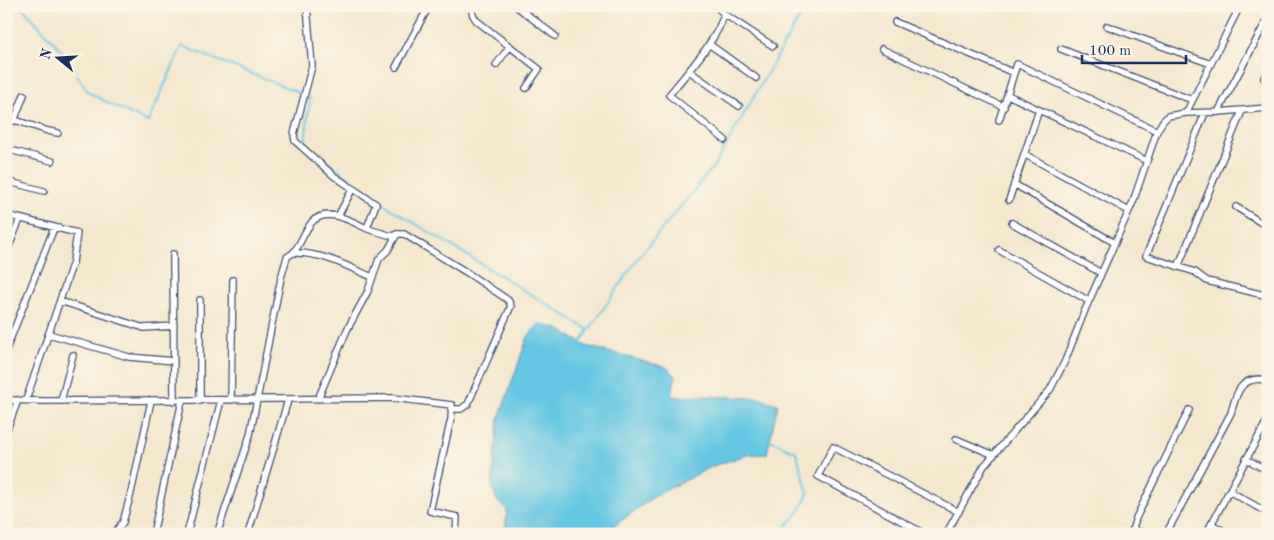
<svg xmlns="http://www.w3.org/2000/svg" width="1274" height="540" font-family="'Old Standard TT',serif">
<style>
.water{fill:#65c7e3;stroke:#407ba0}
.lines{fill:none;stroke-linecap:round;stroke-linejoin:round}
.stream{stroke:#65c7e3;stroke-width:2}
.street-casing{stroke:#3c4b6f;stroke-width:8}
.street{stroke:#fff;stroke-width:5.5}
</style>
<rect width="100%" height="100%" fill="#fcf5e5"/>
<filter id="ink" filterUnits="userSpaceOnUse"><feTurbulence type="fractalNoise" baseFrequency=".02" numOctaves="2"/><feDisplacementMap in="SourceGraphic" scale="10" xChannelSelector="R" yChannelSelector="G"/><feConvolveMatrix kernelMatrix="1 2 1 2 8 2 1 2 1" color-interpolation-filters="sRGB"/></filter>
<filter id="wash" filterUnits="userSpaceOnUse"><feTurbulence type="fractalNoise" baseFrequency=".0096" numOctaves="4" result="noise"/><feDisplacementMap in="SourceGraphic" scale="20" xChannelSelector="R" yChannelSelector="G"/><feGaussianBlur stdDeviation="1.12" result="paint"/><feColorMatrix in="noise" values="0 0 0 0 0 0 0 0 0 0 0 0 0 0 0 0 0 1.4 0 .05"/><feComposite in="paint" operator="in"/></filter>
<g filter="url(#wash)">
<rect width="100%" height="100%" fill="#f5e8cf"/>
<!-- water -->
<path class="water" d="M 539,324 L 559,329 L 586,346 L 666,367 L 676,376 L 671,394 L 675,397 L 703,396 L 757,398 L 778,404 L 767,454 L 747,455 L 713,466 L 655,496 L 603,534 L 505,534 L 507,509 L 497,501 L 492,486 L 499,418 L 528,336 Z"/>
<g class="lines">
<!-- stream -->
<path class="stream" d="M 21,6 L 60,49 L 88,92 L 112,105 L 148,122 L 182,46 L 300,93
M 310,97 L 305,144 L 380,202 L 589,330
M 581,345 L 581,342 L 638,258 L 714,166 L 806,6
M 768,439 L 796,452 L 808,493 L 801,509 L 780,534"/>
</g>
</g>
<g filter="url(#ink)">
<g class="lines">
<!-- street casing -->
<g class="street-casing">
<path id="street" d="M 307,6 L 312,66 L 294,134 L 295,141 L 334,176 L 376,204 L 368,225 L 368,229 L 392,236 L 397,234 L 404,234 L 466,272 L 508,300 L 511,306 L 468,404 L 461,409 L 451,409
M 474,6 C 470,12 473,16 477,21 L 539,69 L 526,88
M 516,6 L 555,36
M 716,6 L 724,14 C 718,39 686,74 669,95 L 725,140
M 724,14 L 773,46
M 895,22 L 1014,73
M 1107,26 L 1211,64
M 709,44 L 756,78
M 882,49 L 1004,107
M 1061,49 L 1192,100
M 496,65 L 510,46
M 396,67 L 429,6
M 689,71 L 739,106
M 1264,78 L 1268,80
M 1008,95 L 1147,161
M 1218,112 L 1268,18
M 1186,113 L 1240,6
M 1205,113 L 1146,256 L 1195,272 L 1207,281 L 1268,296
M 6,117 L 48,131 L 58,133
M 999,120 L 1017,64 L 1157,131
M 14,121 L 24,95
M 6,149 L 52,161
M 1024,154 L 1129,211
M 6,181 L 44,191
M 1014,184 L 1115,243
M 1009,200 L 1039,110
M 1236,207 L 1268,227
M 6,215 L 77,233 L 73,262 L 26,400
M 338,216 L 353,188
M 1012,223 L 1101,273
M 999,250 L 1089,301
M 293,253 C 301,244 304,231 312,222 C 327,206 353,222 368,229
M 6,254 L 20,219
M 173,254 L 174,401
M 1178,267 L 1242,111
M 200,300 L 200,401
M 60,301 L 144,328 L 174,326
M 49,334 L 129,357 L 174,361
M 6,350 L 54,228
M 318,399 L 347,330 L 368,291 L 379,259 L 388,250 L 397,234
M 6,400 L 44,401 L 393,398 L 452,405 L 451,419 L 430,511 L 457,517 L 456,534
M 231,400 L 233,280
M 61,401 L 73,355
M 6,432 L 18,400
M 956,439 L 994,455
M 1246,459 L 1261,467
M 1229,491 L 1268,513
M 1211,524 L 1229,534
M 1133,529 L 1144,534
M 114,534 L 123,522 L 131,493 L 151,401
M 153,534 L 182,401
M 187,534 L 221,400
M 217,534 L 250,435 L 281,278 L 287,257 L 293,253 C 321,252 347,266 372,277
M 248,534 L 288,400
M 925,534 L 818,476 L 833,447 L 959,512
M 946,534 L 984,466 L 1050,390 L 1065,361 L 1085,310 L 1133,202 L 1157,131 L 1163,121 L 1168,116 L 1186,113 L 1218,112 L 1268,108
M 1131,534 L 1136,518 L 1189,410
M 1166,534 L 1231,413 C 1237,391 1241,375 1268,380
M 1206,534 L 1268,419"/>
</g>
<!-- street -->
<use href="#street" class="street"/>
</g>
</g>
<!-- margin -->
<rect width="1274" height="540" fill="none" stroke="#fcf5e5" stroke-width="25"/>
<!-- north arrow -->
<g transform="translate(58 58) rotate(288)" stroke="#fcf5e5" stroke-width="4" paint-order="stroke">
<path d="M0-4L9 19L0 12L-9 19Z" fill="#1b2f5e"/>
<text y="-8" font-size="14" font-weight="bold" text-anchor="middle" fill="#1b2f5e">N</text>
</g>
<!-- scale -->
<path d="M1082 55v8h104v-8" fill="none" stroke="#1b2f5e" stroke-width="2.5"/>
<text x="1089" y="55" font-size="15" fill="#1b2f5e" stroke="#fcf5e5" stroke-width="4" paint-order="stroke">100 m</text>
</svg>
